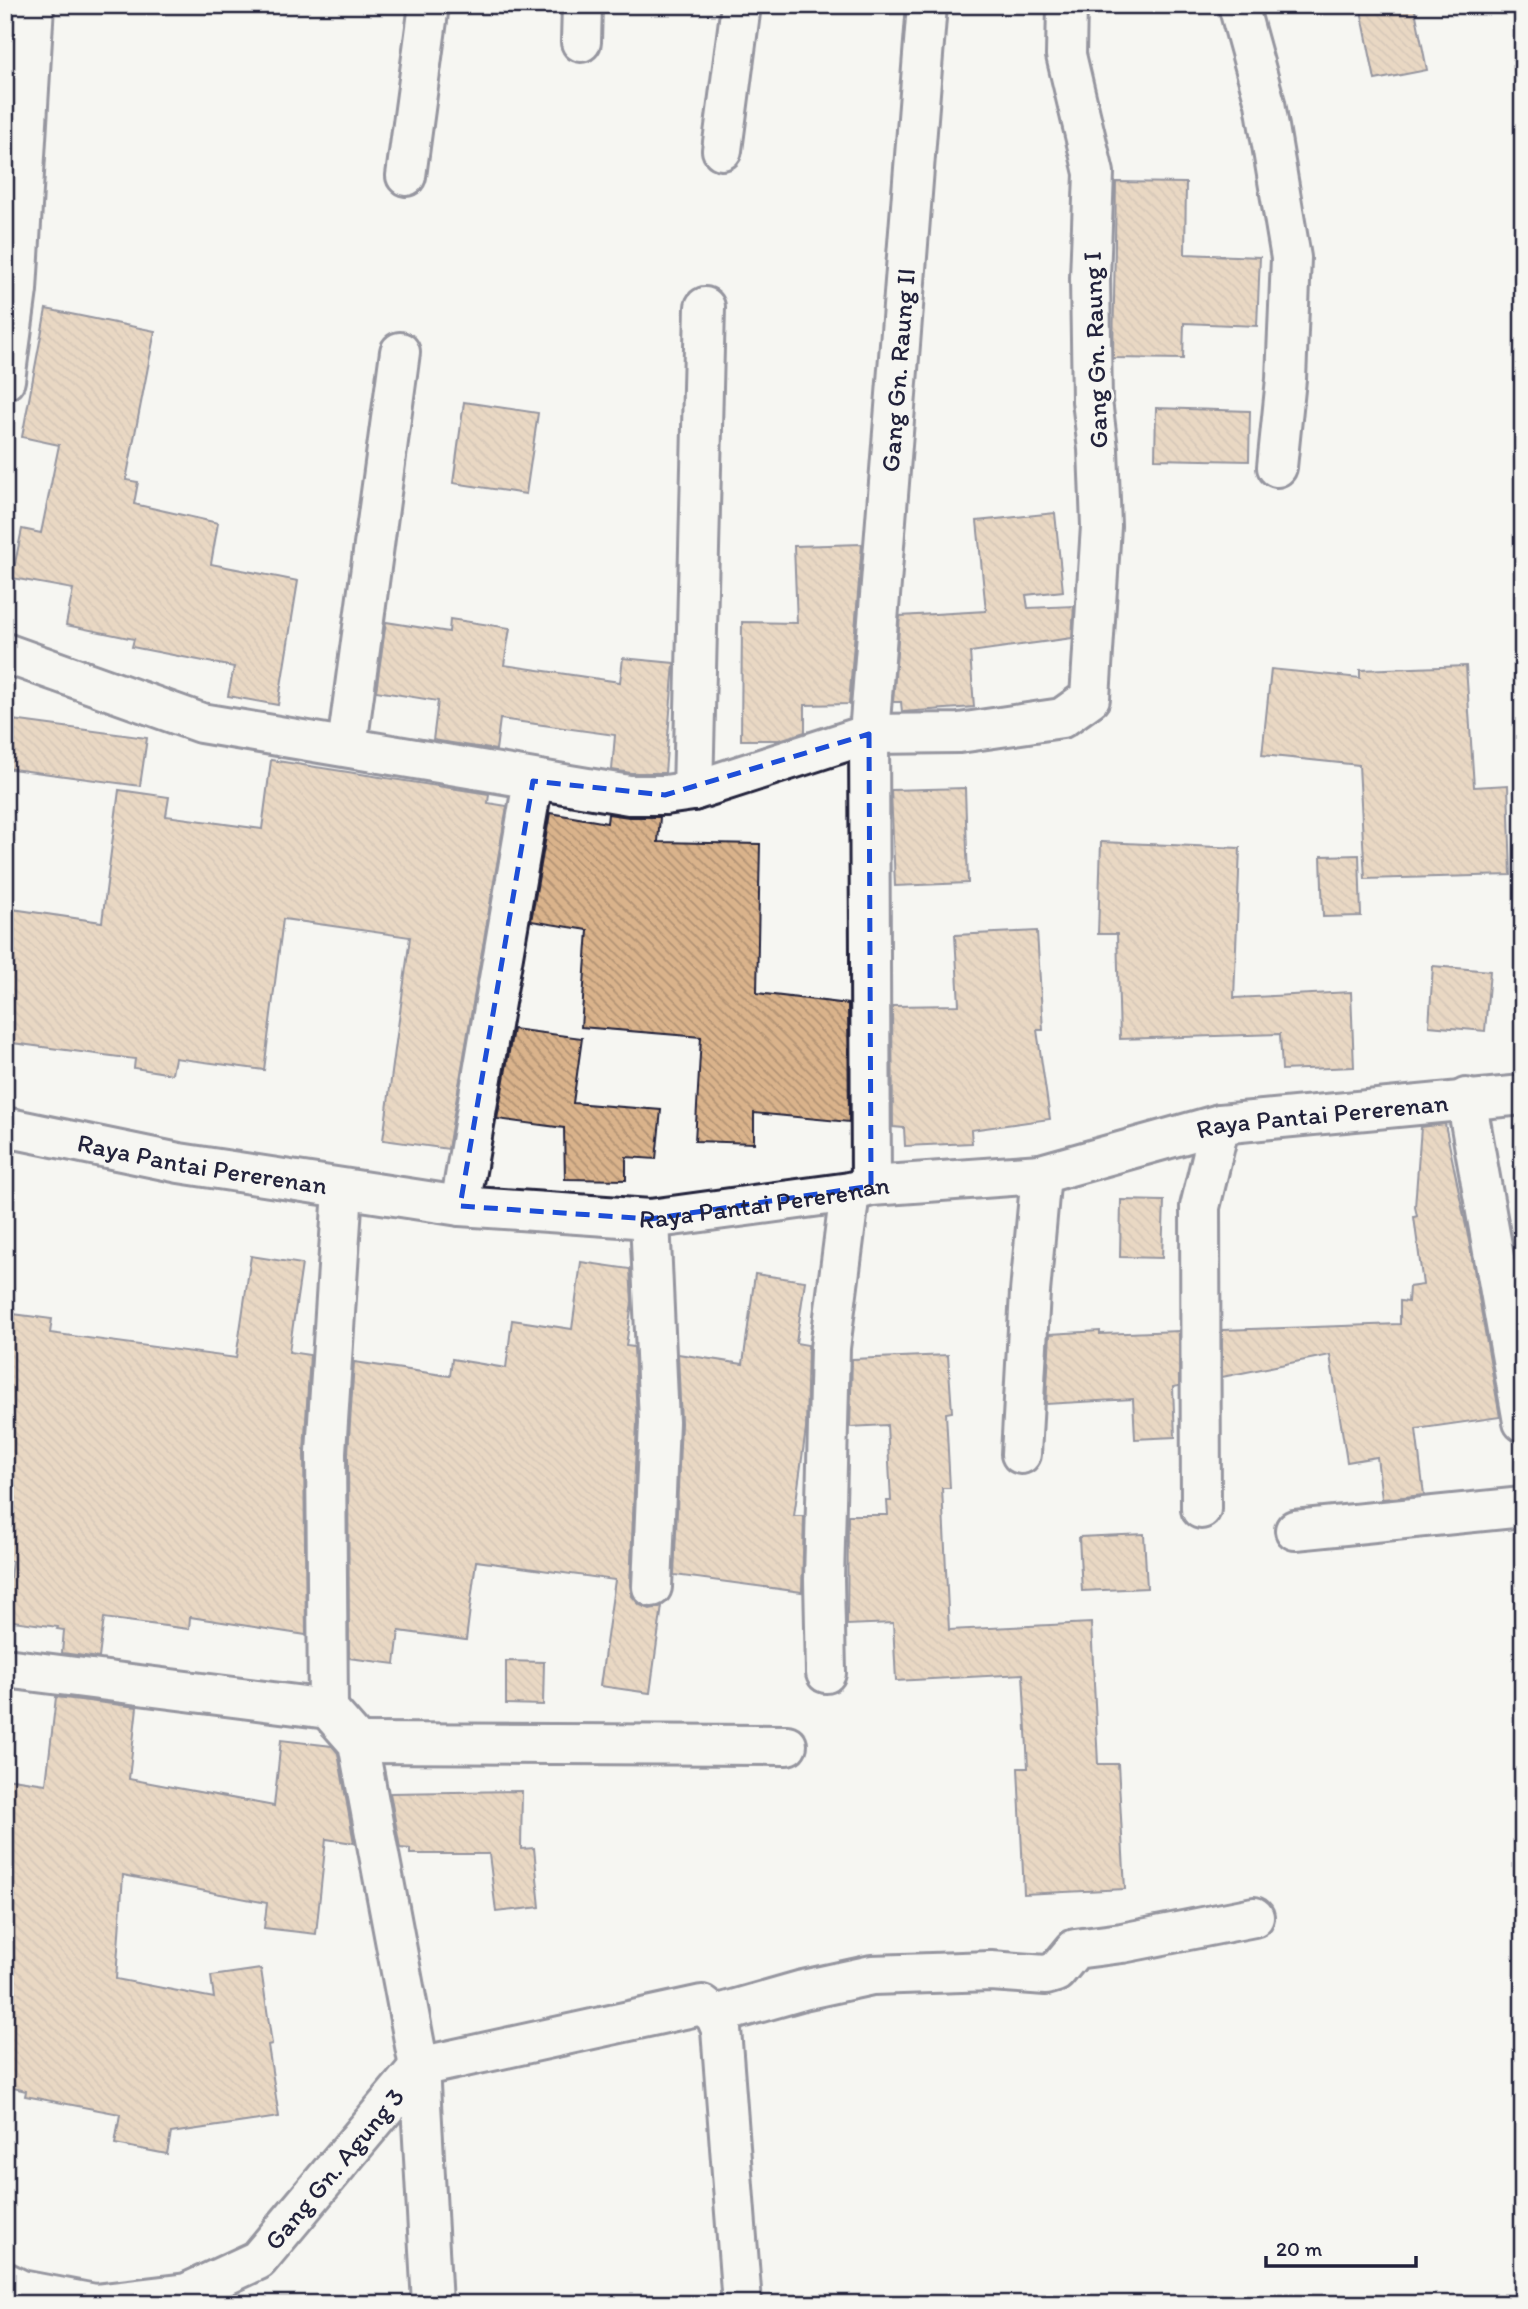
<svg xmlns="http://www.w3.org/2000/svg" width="1528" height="2309" font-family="Itim,sans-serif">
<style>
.building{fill:url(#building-back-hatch);stroke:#22223b;stroke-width:2}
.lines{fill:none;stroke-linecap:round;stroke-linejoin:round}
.street-casing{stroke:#22223b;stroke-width:44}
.secondary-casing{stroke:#22223b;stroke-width:44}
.street{stroke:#f6f6f2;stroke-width:38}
.secondary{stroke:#f6f6f2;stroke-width:38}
.marked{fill:none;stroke:#1d4ed8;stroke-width:5;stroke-dasharray:14 9;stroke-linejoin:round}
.labels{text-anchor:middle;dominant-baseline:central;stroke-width:6;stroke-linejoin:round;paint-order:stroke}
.street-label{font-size:26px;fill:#22223b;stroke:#f6f6f2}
</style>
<defs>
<pattern id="building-back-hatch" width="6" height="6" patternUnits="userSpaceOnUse" patternTransform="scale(1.75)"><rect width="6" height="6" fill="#dab38b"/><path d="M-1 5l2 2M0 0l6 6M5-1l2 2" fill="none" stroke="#b09173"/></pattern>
</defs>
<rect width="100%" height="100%" fill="#f6f6f2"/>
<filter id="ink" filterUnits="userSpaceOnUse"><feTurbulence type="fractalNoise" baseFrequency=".0143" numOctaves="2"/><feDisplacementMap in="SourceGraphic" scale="14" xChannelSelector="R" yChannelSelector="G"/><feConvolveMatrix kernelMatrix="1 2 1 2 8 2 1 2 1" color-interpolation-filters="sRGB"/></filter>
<g filter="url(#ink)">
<!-- building -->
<path class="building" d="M 1360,5 L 1414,5 L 1427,70 L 1375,80 Z
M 1116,182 L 1186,183 L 1185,254 L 1260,257 L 1257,326 L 1184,323 L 1183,359 L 1113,358 Z
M 46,309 L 155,331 L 126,480 L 138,482 L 134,504 L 218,523 L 211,564 L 298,581 L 278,705 L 228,696 L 234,667 L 132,647 L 134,639 L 66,625 L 73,589 L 12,578 L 22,529 L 41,533 L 59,445 L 22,437 Z
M 464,402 L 538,413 L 526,494 L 453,483 Z
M 1156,408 L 1250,411 L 1249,461 L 1155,459 Z
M 1055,513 L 1063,591 L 1026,595 L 1028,608 L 1074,606 L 1072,638 L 970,652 L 974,707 L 902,712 L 901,702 L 893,702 L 900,616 L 986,611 L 977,521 Z
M 862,544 L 849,704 L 805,705 L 805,732 L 779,740 L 741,740 L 742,622 L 797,623 L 794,546 Z
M 450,619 L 510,628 L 504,665 L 620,682 L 623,658 L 674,663 L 665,773 L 631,773 L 612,770 L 615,735 L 500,719 L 496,750 L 433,740 L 438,701 L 376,691 L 386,622 L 449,632 Z
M 1466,666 L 1474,787 L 1508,785 L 1511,875 L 1365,879 L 1359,765 L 1262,755 L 1271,669 L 1360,678 L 1360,670 Z
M 5,719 L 147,738 L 140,786 L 5,768 Z
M 271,760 L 489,794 L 488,803 L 507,806 L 448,1149 L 383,1140 L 410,937 L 283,919 L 264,1070 L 175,1058 L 172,1074 L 134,1068 L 135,1059 L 5,1042 L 5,908 L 102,922 L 119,790 L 169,797 L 166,816 L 262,829 Z
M 965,788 L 968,883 L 895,886 L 891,790 Z
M 550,813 L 607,823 L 608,814 L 629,817 L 660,817 L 658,842 L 760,844 L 757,993 L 848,1004 L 849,1122 L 754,1113 L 754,1143 L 695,1141 L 701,1037 L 581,1027 L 588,930 L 531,921 Z
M 1101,842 L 1240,848 L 1234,998 L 1351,992 L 1354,1067 L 1282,1070 L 1280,1034 L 1120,1039 L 1117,934 L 1098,934 Z
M 1359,855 L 1361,916 L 1323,917 L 1321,856 Z
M 1037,931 L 1043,1030 L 1037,1030 L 1050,1119 L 971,1130 L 972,1143 L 905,1146 L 904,1128 L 893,1127 L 892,1006 L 959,1005 L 955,935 Z
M 1433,966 L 1490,971 L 1485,1031 L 1429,1026 Z
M 513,1029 L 582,1038 L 573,1103 L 661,1110 L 656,1159 L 626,1157 L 626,1180 L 565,1179 L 564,1128 L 497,1119 Z
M 1445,1124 L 1469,1241 L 1500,1417 L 1416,1429 L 1424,1495 L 1382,1499 L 1377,1457 L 1347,1462 L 1330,1355 L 1222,1377 L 1222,1330 L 1400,1324 L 1400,1301 L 1408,1302 L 1409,1287 L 1423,1285 L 1414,1217 L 1417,1216 L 1415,1207 L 1421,1127 Z
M 1121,1200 L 1164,1201 L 1162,1258 L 1120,1257 Z
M 1523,1249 L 1523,1294 L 1515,1251 Z
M 251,1256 L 302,1264 L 289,1352 L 310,1355 L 304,1452 L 306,1635 L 190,1617 L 189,1629 L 104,1618 L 99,1658 L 62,1653 L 64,1630 L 57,1629 L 58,1627 L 5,1620 L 12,1561 L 5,1560 L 5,1313 L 52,1319 L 50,1333 L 236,1358 Z
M 581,1262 L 630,1269 L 632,1302 L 626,1346 L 634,1347 L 637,1422 L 630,1586 L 632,1596 L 640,1605 L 650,1609 L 662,1606 L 650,1693 L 600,1686 L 615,1580 L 476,1561 L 466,1640 L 399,1631 L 395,1664 L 349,1658 L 348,1453 L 354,1362 L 450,1376 L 452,1359 L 506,1368 L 512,1320 L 572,1329 Z
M 755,1274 L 805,1281 L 796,1343 L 808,1345 L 806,1429 L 794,1516 L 804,1516 L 802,1592 L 674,1575 L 681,1423 L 678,1354 L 743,1364 Z
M 1100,1331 L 1100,1334 L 1179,1331 L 1179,1386 L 1173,1387 L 1175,1437 L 1135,1439 L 1133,1399 L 1046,1404 L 1050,1334 Z
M 948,1355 L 952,1412 L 946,1413 L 950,1488 L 942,1488 L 949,1630 L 1091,1623 L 1098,1764 L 1118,1764 L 1125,1889 L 1024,1894 L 1018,1768 L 1028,1768 L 1023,1674 L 896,1681 L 893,1623 L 847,1625 L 848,1515 L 888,1515 L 887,1501 L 891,1501 L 887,1425 L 850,1427 L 852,1359 Z
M 1144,1534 L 1147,1588 L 1082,1591 L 1079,1537 Z
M 506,1661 L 544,1662 L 543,1705 L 506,1704 Z
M 56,1697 L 137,1707 L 129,1779 L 274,1806 L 281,1740 L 332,1746 L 338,1753 L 354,1843 L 326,1839 L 316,1934 L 264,1928 L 267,1903 L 123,1875 L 116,1979 L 214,1998 L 211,1976 L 261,1969 L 272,2044 L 268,2045 L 279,2117 L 171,2133 L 167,2154 L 115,2144 L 120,2114 L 25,2096 L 26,2091 L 5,2086 L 5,1778 L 46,1784 Z
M 522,1791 L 521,1849 L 534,1848 L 540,1907 L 496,1912 L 489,1854 L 410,1854 L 410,1849 L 400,1848 L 390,1793 Z"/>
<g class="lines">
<!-- street casing -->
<g class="street-casing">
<g id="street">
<path d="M 1238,5 L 1265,103 L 1291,258 L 1286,379 L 1277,467"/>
<path d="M 581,42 L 582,5"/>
<path d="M 722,150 L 741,5"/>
<path d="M 406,176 L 429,5"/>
<path d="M 5,380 L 17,290 L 34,5"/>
<path d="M 5,653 L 201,723 L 629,795 L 665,795 L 693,791 L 869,734 L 959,733 L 1062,718 L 1090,698 L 1101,526 L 1098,449 L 1092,401 L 1090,278 L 1094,173 L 1066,55 L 1067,5"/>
<path d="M 347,746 L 400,352"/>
<path d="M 693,791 L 705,307"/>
<path d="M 1466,1098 L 1523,1422"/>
<path id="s1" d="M 871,1186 L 869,734 L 927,5"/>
<path d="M 460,1206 L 533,781"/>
<path d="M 650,1219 L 659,1422 L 652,1587"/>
<path d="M 1021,1454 L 1030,1292 L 1041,1174"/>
<path d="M 1201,1509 L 1200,1207 L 1220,1124"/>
<path d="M 1295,1530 L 1523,1507"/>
<path d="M 5,1668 L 328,1709 L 358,1743 L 419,2067 L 432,2304"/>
<path d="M 826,1673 L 824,1580 L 830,1348 L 850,1192"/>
<path d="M 328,1709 L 326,1452 L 343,1190"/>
<path d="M 358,1743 L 787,1745"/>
<path d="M 715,2015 L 803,1990 L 872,1975 L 991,1971 L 1046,1975 L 1056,1972 L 1075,1949 L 1122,1943 L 1254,1917"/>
<path d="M 419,2067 L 702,2005 L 715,2015 L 721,2029 L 742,2304"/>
<path id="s2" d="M 5,2282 L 21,2290 L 95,2304 L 187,2293 L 258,2260 L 419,2067"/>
</g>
</g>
<!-- secondary casing -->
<g class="secondary-casing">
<g id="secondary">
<path id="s3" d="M 5,1127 L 179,1163 L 460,1206 L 650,1219 L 850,1192 L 871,1186 L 1041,1174 L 1220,1124 L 1523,1095"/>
</g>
</g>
<!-- street -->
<use href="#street" class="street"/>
<!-- secondary -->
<use href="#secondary" class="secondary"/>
</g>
</g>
<!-- marked area -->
<path d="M0 0H1528V2309H0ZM 869,734 L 871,1186 L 650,1219 L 460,1206 L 533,781 L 665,795 Z" fill="#f6f6f2" fill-opacity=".55" fill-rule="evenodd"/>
<path class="marked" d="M 869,734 L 871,1186 L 650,1219 L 460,1206 L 533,781 L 665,795 Z"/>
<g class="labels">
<!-- street labels -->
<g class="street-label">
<text transform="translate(1095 350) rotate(-92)">Gang Gn. Raung I</text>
<text stroke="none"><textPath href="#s1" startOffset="817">Gang Gn. Raung II</textPath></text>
<text stroke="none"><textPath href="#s3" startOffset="1335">Raya Pantai Pererenan</textPath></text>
<text stroke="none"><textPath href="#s3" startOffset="201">Raya Pantai Pererenan</textPath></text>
<text stroke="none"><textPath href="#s3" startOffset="768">Raya Pantai Pererenan</textPath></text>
<text stroke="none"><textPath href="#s2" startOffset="383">Gang Gn. Agung 3</textPath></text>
</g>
</g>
<!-- margin -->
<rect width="1528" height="2309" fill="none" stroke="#f6f6f2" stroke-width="28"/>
<rect x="14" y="14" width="1500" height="2281" fill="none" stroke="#22223b" stroke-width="2.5" filter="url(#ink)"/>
<!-- scale -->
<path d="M1266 2256v10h150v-10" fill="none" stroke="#22223b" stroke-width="3.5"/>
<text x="1276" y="2256" font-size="21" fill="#22223b" stroke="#f6f6f2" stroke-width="5" paint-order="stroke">20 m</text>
</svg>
